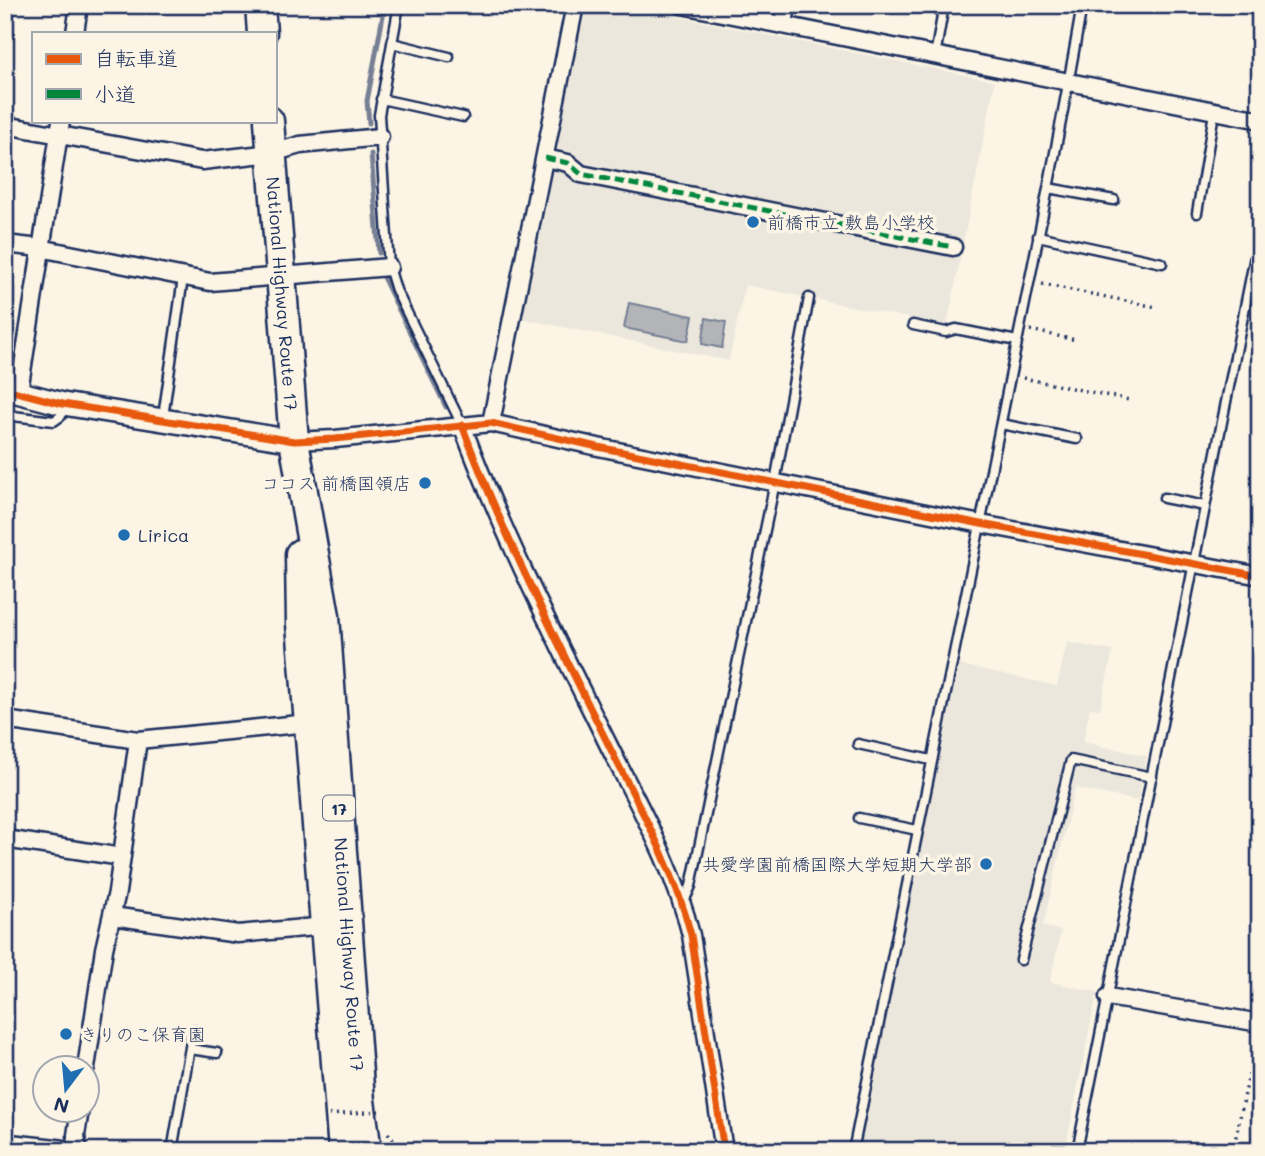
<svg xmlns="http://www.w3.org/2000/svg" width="1265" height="1156" font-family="Mali,'Klee One',sans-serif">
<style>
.built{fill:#ece7dc}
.water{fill:#b2b4b8;stroke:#767f94;stroke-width:2}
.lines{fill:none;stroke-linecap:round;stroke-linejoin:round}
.stream{stroke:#767f94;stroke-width:5}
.lane-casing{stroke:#1b2f5e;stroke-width:13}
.street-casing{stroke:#1b2f5e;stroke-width:21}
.secondary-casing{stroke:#1b2f5e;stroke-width:26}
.highway-casing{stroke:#1b2f5e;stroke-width:33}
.path{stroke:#1b2f5e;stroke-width:3.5;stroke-dasharray:2 5;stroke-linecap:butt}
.lane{stroke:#fcf5e5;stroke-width:8}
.street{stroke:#fcf5e5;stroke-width:16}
.secondary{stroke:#fcf5e5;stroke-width:21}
.highway{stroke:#fcf5e5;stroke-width:28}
.path-bridge{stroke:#1b2f5e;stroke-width:3.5;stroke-dasharray:2 5;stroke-linecap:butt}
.quiet{stroke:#00873e;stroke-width:5;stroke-dasharray:10 5;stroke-linecap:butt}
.cycleway-casing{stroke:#fcf5e5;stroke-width:11}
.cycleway{stroke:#e8590c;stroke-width:7}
.poi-dot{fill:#1f6fb2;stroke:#fcf5e5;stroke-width:2.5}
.labels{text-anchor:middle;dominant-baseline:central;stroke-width:7;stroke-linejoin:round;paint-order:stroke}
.shield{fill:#fcf5e5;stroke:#5e6a86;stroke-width:2}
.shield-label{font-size:16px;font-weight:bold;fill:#1b2f5e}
.poi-label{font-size:18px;fill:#1b2f5e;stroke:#fcf5e5;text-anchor:start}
.street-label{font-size:18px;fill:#1b2f5e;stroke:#fcf5e5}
</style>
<rect width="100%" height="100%" fill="#fcf5e5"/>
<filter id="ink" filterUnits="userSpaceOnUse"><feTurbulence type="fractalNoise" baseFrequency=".0143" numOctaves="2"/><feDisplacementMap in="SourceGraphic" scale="14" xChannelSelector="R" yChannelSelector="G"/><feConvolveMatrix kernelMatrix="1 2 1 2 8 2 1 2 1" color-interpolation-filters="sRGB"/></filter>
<g filter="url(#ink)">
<!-- built -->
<path class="built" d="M 585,5 L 620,5 L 995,81 L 947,326 L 745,285 L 729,361 L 519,318 Z
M 1067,642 L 1113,651 L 1100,709 L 1090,708 L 1083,742 L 1147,756 L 1138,801 L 1075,788 L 1043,926 L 1061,931 L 1050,982 L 1097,992 L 1065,1151 L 857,1151 L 957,664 L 1057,686 Z"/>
<!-- water -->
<path class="water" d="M 629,303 L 693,316 L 688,341 L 624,328 Z
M 706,318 L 726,322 L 722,348 L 702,344 Z"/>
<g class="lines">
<!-- stream -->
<path class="stream" d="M 369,123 L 367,101 L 385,5
M 371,154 L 379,253
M 381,273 L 446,407"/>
<!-- lane casing -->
<g class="lane-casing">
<path id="lane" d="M 399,5 L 379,115 L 389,267 L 396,290 L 462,425
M 392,43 L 449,57
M 935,56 L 944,5
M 381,99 L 463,117
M 1048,188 L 1114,200
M 1197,213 L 1214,113
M 1038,236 L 1162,263
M 913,325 L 946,332 L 956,329 L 1017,341
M 5,415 L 54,421 L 61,416 L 62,407
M 163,417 L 183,278
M 1001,424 L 1077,439
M 1164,498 L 1205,506
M 858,744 L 931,760
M 859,818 L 917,830
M 683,904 L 691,886 L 775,482 L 809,298
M 1021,960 L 1071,760 L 1152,777
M 190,1049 L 217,1053
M 172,1151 L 193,1030
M 853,1151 C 902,899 956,648 1006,397 C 1032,267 1060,137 1082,5
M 1077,1151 L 1260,231"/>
</g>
<!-- street casing -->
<g class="street-casing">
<path id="street" d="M 682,5 L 1260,120
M 784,25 L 787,5
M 75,33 L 79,5
M 5,125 L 202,161 L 272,153 L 300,145 L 380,137
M 545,158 L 568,163 L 581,174 L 953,247
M 5,244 L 40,248 L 210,282 L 389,267
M 19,391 L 61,121
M 491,423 L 575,5
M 462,425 C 502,533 555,637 606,740 C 637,803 674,866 691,935 L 724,1151
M 294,441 L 335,439 L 491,423 L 598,447 L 981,524 L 1260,576
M 5,720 L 138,740 L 309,723
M 5,839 L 122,857
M 112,916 L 238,934 L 326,926
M 1108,997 L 1260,1023
M 86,1068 L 104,949 L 117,892 L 138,740
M 78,1151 L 76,1135 L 80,1110"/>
</g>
<!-- secondary casing -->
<g class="secondary-casing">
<path id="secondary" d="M 5,389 L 63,404 L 294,441
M 5,1145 L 61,1151"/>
</g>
<!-- highway casing -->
<g class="highway-casing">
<g id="highway">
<path d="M 260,5 L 262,33"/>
<path id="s1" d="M 269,121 L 294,441 L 325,616 L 360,1101 L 367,1151"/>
<path d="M 300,554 L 301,624 L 343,1151"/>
</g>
</g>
<!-- path -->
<path class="path" d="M 1042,284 L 1156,307
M 1030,330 L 1076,340
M 1023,378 L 1129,400
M 388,1133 L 400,1148
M 1233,1151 L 1257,1036"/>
<!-- lane -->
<use href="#lane" class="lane"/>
<!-- street -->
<use href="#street" class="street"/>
<!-- secondary -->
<use href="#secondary" class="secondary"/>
<!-- highway -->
<use href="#highway" class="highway"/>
<!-- path-bridge -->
<path class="path-bridge" d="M 329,1115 L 379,1111"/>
<!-- quiet -->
<path class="quiet" d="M 545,158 L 568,163 L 581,174 L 953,247"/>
<!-- cycleway casing -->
<g class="cycleway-casing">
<path id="cycleway" d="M 5,389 L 63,404 L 294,441 L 335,439 L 491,423 L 598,447 L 981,524 L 1260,576
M 462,425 C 502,533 555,637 606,740 C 637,803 674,866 691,935 L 724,1151"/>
</g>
<!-- cycleway -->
<use href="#cycleway" class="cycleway"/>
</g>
</g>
<!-- markers -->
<g class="poi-dot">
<circle cx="753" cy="222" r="7"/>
<circle cx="425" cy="483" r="7"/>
<circle cx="124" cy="535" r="7"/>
<circle cx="986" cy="864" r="7"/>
<circle cx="66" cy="1034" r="7"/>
</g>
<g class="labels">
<!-- shield labels -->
<rect class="shield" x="323" y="795.5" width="32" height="25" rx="5"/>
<g class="shield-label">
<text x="339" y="808">17</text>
</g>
<!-- poi labels -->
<g class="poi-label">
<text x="767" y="222">前橋市立 敷島小学校</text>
<text x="411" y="483" text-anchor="end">ココス 前橋国領店</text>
<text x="138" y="535">Lirica</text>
<text x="972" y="864" text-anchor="end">共愛学園前橋国際大学短期大学部</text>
<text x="80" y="1034">きりのこ保育園</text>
</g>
<!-- street labels -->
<g class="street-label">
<text stroke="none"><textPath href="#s1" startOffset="173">National Highway Route 17</textPath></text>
<text stroke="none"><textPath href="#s1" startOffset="838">National Highway Route 17</textPath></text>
</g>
</g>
<!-- margin -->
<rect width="1265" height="1156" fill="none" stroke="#fcf5e5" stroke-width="28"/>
<rect x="14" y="14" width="1237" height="1128" fill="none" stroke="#1b2f5e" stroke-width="2.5" filter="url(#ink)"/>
<!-- legend -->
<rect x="32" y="32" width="245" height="91" fill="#fcf5e5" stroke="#a2a6af" stroke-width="2"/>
<rect x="46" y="54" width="35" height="10" fill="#e8590c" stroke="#a2a6af" stroke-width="2"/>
<text x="94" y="66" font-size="21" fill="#1b2f5e">自転車道</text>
<rect x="46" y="89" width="35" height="10" fill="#00873e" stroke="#a2a6af" stroke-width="2"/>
<text x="94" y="102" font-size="21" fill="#1b2f5e">小道</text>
<!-- north arrow -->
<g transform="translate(66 1089) rotate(196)"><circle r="33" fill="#fcf5e5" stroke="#a2a6af" stroke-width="2"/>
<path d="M0-5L12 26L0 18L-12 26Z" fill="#1f6fb2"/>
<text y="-10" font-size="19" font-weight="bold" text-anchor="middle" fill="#1b2f5e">N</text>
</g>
</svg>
